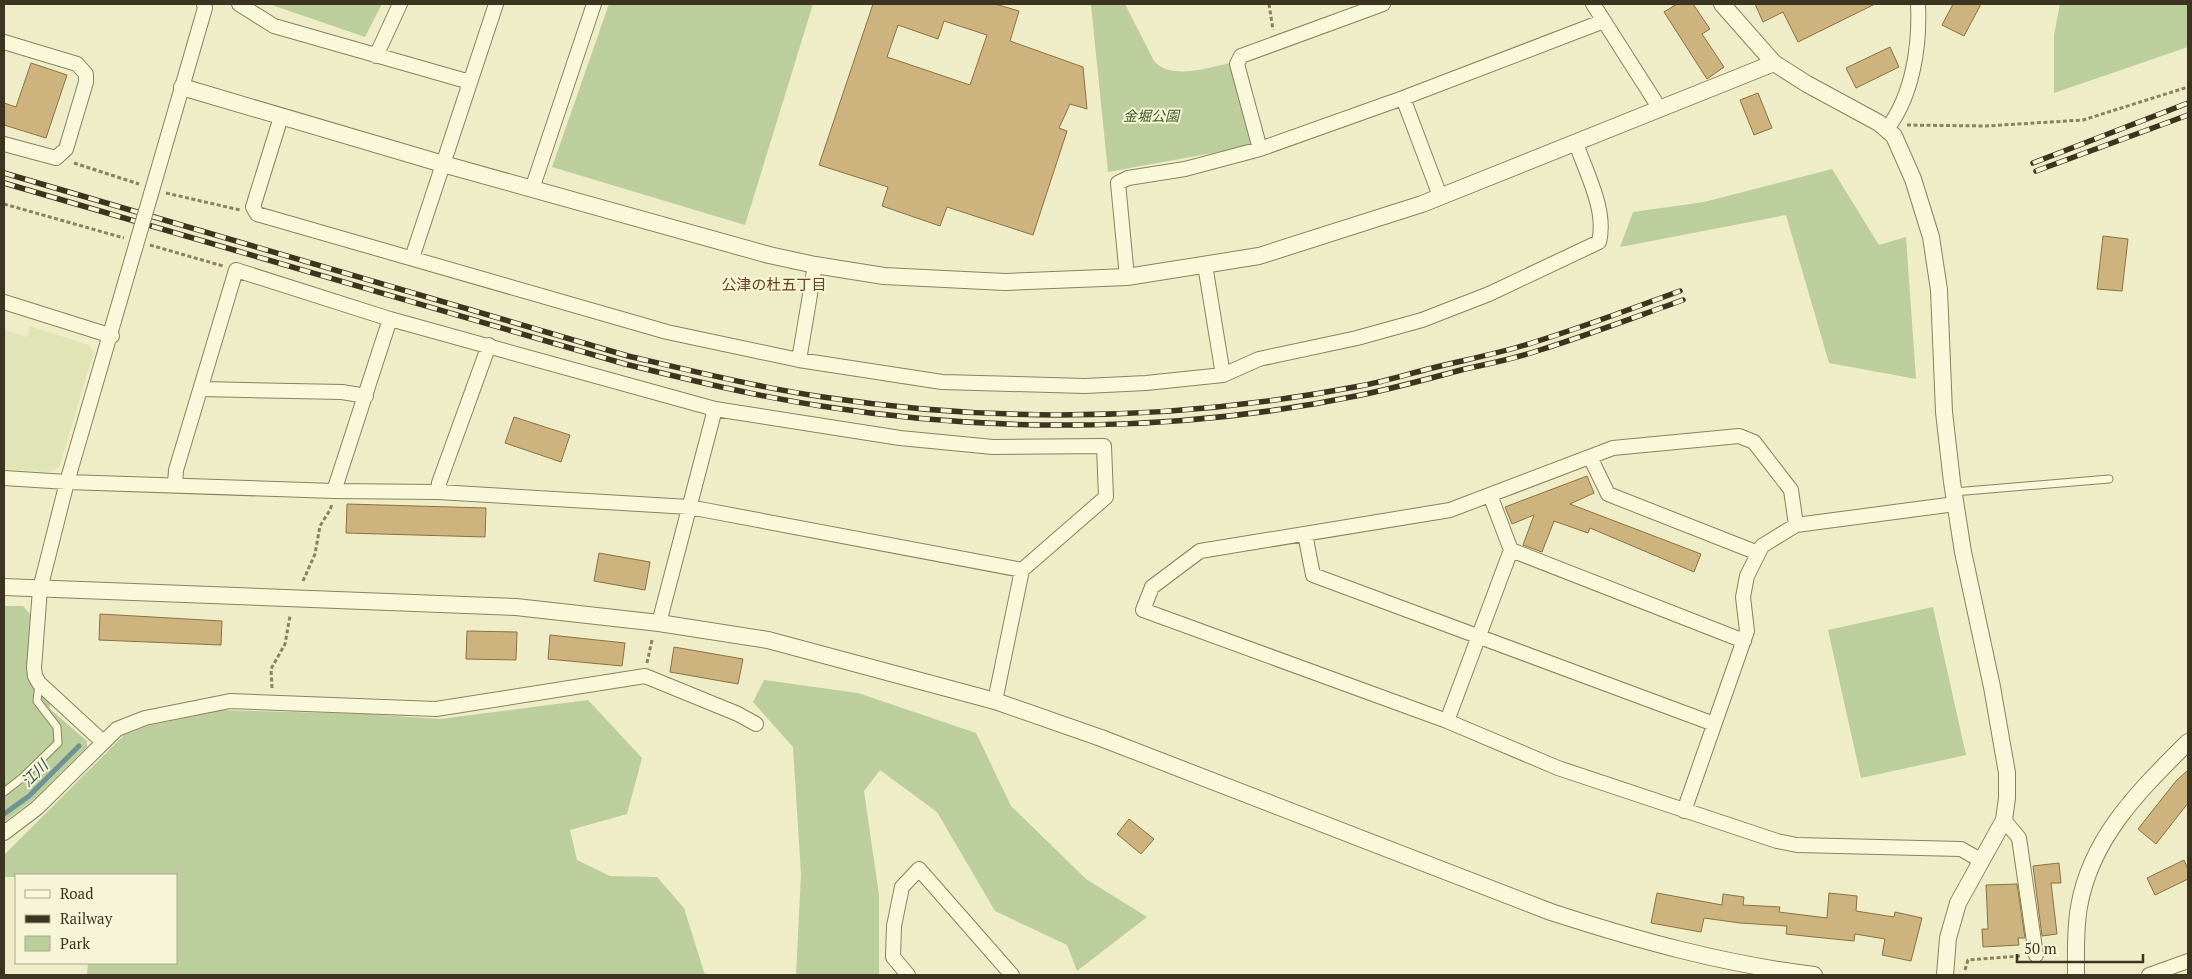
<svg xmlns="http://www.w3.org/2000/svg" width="2192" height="979" font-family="'PT Serif','Noto Sans JP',serif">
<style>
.farmland{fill:#e0e5b5}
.green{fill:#bbce9b}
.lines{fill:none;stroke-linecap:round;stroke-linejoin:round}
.stream{stroke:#6f9292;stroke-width:5}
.building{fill:#cdb37d;stroke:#8b7142;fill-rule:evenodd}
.service-casing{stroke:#8b815c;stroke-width:9}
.minor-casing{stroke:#8b815c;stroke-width:16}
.tertiary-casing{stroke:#8b815c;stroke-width:18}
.path{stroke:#8b815c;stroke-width:3;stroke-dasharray:4 2.5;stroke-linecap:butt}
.service{stroke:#f9f8db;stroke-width:7}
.minor{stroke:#f9f8db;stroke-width:14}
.tertiary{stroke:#f9f8db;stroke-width:16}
.rail-casing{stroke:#3c3420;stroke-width:5.5}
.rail{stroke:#f6f5d7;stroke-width:4;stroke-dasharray:11;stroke-linecap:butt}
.minor-bridge-casing{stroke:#8b815c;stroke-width:16;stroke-linecap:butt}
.minor-bridge{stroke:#f9f8db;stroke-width:14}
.labels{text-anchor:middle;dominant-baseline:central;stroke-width:4;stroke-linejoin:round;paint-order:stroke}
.park-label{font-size:14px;font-style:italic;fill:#3f5826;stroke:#f6f5d7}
.neighbourhood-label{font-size:15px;fill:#69411f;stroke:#f6f5d7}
.water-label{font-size:15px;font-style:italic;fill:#2f535b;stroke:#f6f5d7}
</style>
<rect width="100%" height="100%" fill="#efedc7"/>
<!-- farmland -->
<path class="farmland" d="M 30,326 L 89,345 L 94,352 L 59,467 L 50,472 L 4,469 L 4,330 L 27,337 Z"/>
<!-- green -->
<path class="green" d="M 269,4 L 382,4 L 365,37 Z
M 609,4 L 813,4 L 745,225 L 552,167 Z
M 1099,4 L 1125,4 L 1154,61 C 1171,81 1209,67 1231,63 L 1251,146 L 1108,172 L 1091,5 Z
M 2060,4 L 2188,4 L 2188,47 L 2054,93 L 2054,35 Z
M 1832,169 L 1879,245 L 1906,237 L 1916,379 L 1829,363 L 1786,215 L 1620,247 L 1633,212 L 1704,202 Z
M 4,606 L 23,606 L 30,614 L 27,678 L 50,701 L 50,709 L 87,741 L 87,747 L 33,800 L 4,822 Z
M 1933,607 L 1966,755 L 1861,778 L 1828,630 Z
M 764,680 L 858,693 L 976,733 L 1011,806 L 1086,879 L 1147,917 L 1077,971 L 1067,945 L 995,911 L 937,812 L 880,770 L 864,791 L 879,895 L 879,975 L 796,975 L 801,874 L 793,747 L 753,702 Z
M 588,700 L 642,758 L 627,814 L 570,830 L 577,860 L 610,876 L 657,877 L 684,908 L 705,975 L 87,975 L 88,963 L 176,963 L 176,875 L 16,875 L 16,877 L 4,877 L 4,855 L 124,735 L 147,726 L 222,710 L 366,714 L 440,719 Z"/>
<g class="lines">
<!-- stream -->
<path class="stream" d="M 4,814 L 29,796 L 79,746"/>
</g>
<!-- building -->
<path class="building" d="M 873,4 L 995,4 L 1019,11 L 1010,41 L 1083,67 L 1087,109 L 1070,104 L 1059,128 L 1067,131 L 1033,235 L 947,207 L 940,226 L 882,206 L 888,187 L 819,165 ZM 944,21 L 987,35 L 970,85 L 887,57 L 898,25 L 938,39 Z
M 1677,4 L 1693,4 L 1710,29 L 1702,34 L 1724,67 L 1707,79 L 1664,12 Z
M 1755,4 L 1875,4 L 1798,42 L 1783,12 L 1763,22 Z
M 1953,4 L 1981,4 L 1964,36 L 1942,25 Z
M 1890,47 L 1899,67 L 1856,88 L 1846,68 Z
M 31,63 L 67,75 L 46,138 L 4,125 L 4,103 L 16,107 Z
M 1758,93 L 1772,128 L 1754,135 L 1740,100 Z
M 2103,236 L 2128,239 L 2122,291 L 2097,289 Z
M 514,417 L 570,435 L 561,462 L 505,443 Z
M 1587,476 L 1594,493 L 1570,504 L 1701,554 L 1694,572 L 1590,528 L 1588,533 L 1554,521 L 1542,552 L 1523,545 L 1534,515 L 1512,524 L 1505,507 Z
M 347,504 L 486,508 L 485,537 L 346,533 Z
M 599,553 L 650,562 L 645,590 L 594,581 Z
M 100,614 L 222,621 L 221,645 L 99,640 Z
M 467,631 L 517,632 L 516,660 L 466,659 Z
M 550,635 L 625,643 L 622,666 L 548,659 Z
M 674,647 L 743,659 L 738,684 L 670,672 Z
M 2188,770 L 2188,803 L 2156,844 L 2138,829 L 2176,781 Z
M 1129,819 L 1154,839 L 1141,854 L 1117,834 Z
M 2184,860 L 2188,869 L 2188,879 L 2155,895 L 2147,878 Z
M 2059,863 L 2061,883 L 2051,883 L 2057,934 L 2042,936 L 2033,866 Z
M 2017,884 L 2025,938 L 2018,938 L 2019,945 L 1983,947 L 1982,929 L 1988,929 L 1986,885 Z
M 1657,893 L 1722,905 L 1723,894 L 1744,897 L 1743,905 L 1780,907 L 1779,912 L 1827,918 L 1829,893 L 1857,896 L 1856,911 L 1894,917 L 1895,912 L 1922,918 L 1911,961 L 1882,955 L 1885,939 L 1855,934 L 1854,941 L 1814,937 L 1786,934 L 1787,926 L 1740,923 L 1704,918 L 1701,932 L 1651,923 Z"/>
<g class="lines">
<!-- service casing -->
<g class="service-casing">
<path id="service" d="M 1954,492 L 2109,479
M 4,792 L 22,778 L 58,743 L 57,727 L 37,701 L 39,683"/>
</g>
<!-- minor casing -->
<g class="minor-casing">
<path id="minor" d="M 239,4 L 274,26 L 470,82
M 1593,4 L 1660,109
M 4,42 L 77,64 L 86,74 L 86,82 L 66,149 L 56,158 L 4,144
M 376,56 L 400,4
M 1403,98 L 1440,196
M 281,117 L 253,207 L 257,214 L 667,332 L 799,360 L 942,382 L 1085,386 L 1146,383 L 1223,375 L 1259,359 L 1357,338 L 1422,320 L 1489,294 L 1599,242 C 1607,210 1586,173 1576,143
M 1887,129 C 1913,95 1920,45 1918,4
M 1260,149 L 1237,64 L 1241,56 L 1383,4
M 532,189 L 594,4
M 151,194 L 205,8 L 204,4
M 412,258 L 496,4
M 1205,265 L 1223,375
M 1127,277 L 1118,183 L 1128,178 L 1185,169 L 1260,149 L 1403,98 L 1604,21
M 4,302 L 112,336
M 799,360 L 815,265
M 201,389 L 342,392 L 366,396
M 1590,457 L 1608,494 L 1758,553
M 4,478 L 67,482 L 334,491 L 438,492 L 689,507 L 1022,570
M 175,485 L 176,470 L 236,270 L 390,319 L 715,409 L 900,438 L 993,447 L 1104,446 L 1106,497 L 1022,570 L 995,701
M 334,491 L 390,319
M 438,492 L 439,483 L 489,345
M 1490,495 L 1511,550 L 1744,641
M 1796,525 L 1791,490 L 1754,442 L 1739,436 L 1613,448 L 1450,510 L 1200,551 L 1152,587 L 1143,610 L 1447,721 L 1558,768 L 1777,841 L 1797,845 L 1961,849 L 1982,861
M 1305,534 L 1313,575 L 1714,724
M 659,623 L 715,409
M 1447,721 L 1511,550
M 103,742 L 39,683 L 35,676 L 34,668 L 40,589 L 67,482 L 139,235
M 1684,811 L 1747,631 L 1743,597 L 1747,576 L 1762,546 L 1796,525 L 1955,504
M 2004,820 L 2019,838 L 2036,955
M 4,833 L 37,808 L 117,729 L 145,718 L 230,701 L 436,709 L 645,676 L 738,714 L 756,724
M 908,975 L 893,957 L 894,926 L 902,887 L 919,869 L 1012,975
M 2149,975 L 2188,961"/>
</g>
<!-- tertiary casing -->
<g class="tertiary-casing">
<path id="tertiary" d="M 1722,4 L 1774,63 L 1807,84 L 1879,123 L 1894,136 L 1913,179 L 1931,237 L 1939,290 L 1944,412 L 1952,482 L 1963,552 L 1992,687 L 2007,773 L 2007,798 L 2004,820 L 1958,903 L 1948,938 L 1945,975
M 182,87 L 443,164 L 769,255 L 815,265 L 884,276 L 1005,282 L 1127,277 L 1259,256 L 1422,204 L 1774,63
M 4,587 L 516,607 L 659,623 L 768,640 L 995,701 L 1101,738 L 1551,912 C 1637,940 1723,964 1814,975
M 2076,975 C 2076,953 2075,929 2079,907 C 2091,837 2140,790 2188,742"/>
</g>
<!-- path -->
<path class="path" d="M 1269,4 L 1273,30
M 1907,125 L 1986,126 L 2083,120 L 2188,87
M 74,163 L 139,184
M 166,193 L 240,210
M 4,204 L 124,238
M 150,245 L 223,266
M 303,581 L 315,554 L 320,526 L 330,510 L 332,504
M 647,663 L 652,640
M 272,688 L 271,669 L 285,644 L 290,616
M 1965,970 L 1968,960 L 2021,956"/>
<!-- service -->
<use href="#service" class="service"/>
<!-- minor -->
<use href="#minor" class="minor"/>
<!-- tertiary -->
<use href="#tertiary" class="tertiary"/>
<!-- rail casing -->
<g class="rail-casing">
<path id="rail" d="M 2033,163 L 2188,103
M 2036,171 L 2188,115
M 4,173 L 628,356 C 692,371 757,387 823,397 C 1001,424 1183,420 1360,386 C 1383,382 1405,375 1428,369 C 1464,360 1502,353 1538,341 C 1586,326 1633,308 1680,291
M 4,183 L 625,364 C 690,380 755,396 821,406 C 999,434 1184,432 1361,395 C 1394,388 1428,379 1461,370 C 1487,364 1514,359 1540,350 C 1588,335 1635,317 1683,300"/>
</g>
<!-- rail -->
<use href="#rail" class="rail"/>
<!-- minor-bridge casing -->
<g class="minor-bridge-casing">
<path id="minor-bridge" d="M 139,235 L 151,194"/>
</g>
<!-- minor-bridge -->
<use href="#minor-bridge" class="minor-bridge"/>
</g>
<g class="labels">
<!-- park labels -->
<g class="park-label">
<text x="1151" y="115">金堀公園</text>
</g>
<!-- neighbourhood labels -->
<g class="neighbourhood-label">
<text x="774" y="284">公津の杜五丁目</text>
</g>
<!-- water labels -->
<g class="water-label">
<text transform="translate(34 773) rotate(-45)">江川</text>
</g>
</g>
<!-- border -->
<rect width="2192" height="979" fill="none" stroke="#3c3420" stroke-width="10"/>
<!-- legend -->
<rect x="15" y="874" width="162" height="90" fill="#f6f5d7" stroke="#aca88e"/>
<rect x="25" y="890" width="25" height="8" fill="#f9f8db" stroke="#aca88e"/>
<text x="60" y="899" font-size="15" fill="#3c3420">Road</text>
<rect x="25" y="915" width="25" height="8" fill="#3c3420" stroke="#aca88e"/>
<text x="60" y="924" font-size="15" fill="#3c3420">Railway</text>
<rect x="25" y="936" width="25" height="15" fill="#bbce9b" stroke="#aca88e"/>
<text x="60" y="949" font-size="15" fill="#3c3420">Park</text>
<!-- scale -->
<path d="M2017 954v8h126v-8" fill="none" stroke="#3c3420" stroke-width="2.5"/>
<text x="2024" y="954" font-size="15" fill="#3c3420" stroke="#f6f5d7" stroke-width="4" paint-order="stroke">50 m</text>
</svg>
